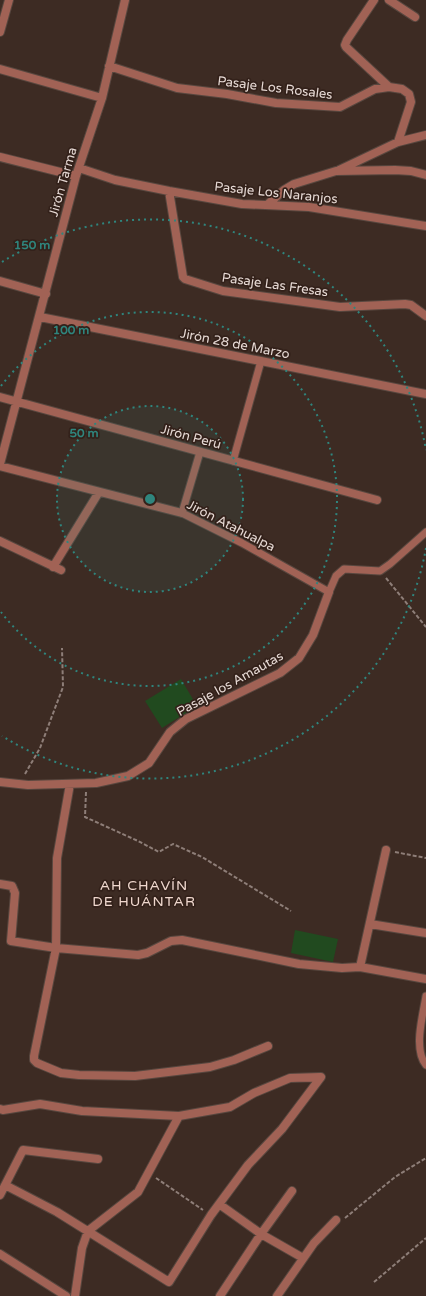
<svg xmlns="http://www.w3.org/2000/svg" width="426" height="1296" font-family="'Varela Round',sans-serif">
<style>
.garden{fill:#214a1f}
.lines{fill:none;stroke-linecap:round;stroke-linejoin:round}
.service-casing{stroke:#58473f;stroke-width:9}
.minor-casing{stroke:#58473f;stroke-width:10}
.path{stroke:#8e7e78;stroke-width:2;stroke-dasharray:4 2;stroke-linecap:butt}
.service{stroke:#a16255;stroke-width:7}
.minor{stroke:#a16255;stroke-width:8}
.ring{fill:none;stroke:#2f857d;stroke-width:2;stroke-dasharray:2 4}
.labels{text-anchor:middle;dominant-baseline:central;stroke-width:3.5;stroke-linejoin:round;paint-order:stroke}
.street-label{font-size:13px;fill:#e7dad5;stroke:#33211a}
.neighbourhood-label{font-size:14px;letter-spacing:1px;fill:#f0d8ce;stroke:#33211a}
.centre{fill:#2f857d;stroke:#33211a;stroke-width:2}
.ring-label{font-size:12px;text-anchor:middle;font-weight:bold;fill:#2f857d;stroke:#33211a;stroke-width:3.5;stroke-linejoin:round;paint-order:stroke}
</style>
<rect width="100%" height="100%" fill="#3d2b23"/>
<!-- garden -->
<path class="garden" d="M 181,679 L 197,706 L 162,728 L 145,701 Z
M 295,930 L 338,939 L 333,962 L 291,953 Z"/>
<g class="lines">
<!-- service casing -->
<g class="service-casing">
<path id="service" d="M 200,452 L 182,513 L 242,543 L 329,592 L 336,576 L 344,569 L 380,571 L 390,564 L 426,532
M 233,461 L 261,361
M 426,996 C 423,1015 413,1049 426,1065"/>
</g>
<!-- minor casing -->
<g class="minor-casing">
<path id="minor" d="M 374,0 L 347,40 L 345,45 L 346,47 L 389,87
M 389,0 L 415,17
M 0,32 L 9,0
M 109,66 L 177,88 L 227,94 L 276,103 L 340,107 L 375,89 L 389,87 L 402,89 L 409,94 L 411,102 L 398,142
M 0,69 L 102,98
M 0,157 L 76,176
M 79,168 L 115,180 L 169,191 L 242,204 L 309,207 L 426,226
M 339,170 L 398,142 L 426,135
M 169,191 L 183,277 L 185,279 L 223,291 L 340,307 L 405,304 L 411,305 L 426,316
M 267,205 L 284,190 L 294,184 L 336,171 L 395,170 L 411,171 L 426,175
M 0,281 L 46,294
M 40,317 L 426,394
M 0,397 L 377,500
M 0,464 L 76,176 L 102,98 L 125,0
M 0,466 L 182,513
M 0,541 L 61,570
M 53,567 L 99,492
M 0,782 L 28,785 L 96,783 L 128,776 L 149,763 L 170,732 L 186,719 L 280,673 L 299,658 L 313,635 L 329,592
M 70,784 L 57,858 L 56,948 L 34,1056 L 34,1060 L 37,1063 L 61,1073 L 79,1075 L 135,1076 L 210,1067 L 234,1060 L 268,1046
M 0,884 L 12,886 L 15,893 L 11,941 L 56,948 L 138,955 L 147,953 L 171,941 L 182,940 L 299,964 L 342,968 L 360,967 L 426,979
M 370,924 L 426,933
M 360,967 L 386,850
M 0,1109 L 3,1110 L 40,1104 L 82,1111 L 179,1116
M 5,1185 L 57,1212 L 169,1282 L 211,1215 L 248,1165 L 282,1129 L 321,1077 L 290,1078 L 254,1093 L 230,1107 L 179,1116 L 138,1192 L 88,1231 L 82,1248 L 75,1296
M 0,1195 L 23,1150 L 98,1159
M 219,1204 L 261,1234 L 303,1258
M 0,1254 L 66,1296
M 220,1296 L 261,1234 L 292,1191
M 277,1296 L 314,1243 L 336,1220"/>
</g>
<!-- path -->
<path class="path" d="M 386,578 L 426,627
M 25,774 L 40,748 L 63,687 L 62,648
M 86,792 L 85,817 L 138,841 L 159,852 L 173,844 L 202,857 L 291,911
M 395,852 L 426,858
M 156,1178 L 203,1210
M 345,1218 L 395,1177 L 426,1158
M 374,1282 L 426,1238"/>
<!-- service -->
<use href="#service" class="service"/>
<!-- minor -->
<use href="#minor" class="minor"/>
</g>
<!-- distance rings -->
<circle cx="150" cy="499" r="93" fill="#2f857d" fill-opacity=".12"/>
<g class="ring">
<circle cx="150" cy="499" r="93"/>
<path d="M1 386A187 187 0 1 1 1 612"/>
<path d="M426 548A280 280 0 0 1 2 736M2 262A280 280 0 0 1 426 450"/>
</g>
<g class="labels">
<!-- street labels -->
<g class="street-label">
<text transform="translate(275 88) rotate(7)">Pasaje Los Rosales</text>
<text transform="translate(63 182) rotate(-74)">Jirón Tarma</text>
<text transform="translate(276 193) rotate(6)">Pasaje Los Naranjos</text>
<text transform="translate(275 285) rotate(8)">Pasaje Las Fresas</text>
<text transform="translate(235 344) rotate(11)">Jirón 28 de Marzo</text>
<text transform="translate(191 437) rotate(15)">Jirón Perú</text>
<text transform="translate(231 526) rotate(27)">Jirón Atahualpa</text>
<text transform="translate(230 684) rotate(-29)">Pasaje los Amautas</text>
</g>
<!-- neighbourhood labels -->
<g class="neighbourhood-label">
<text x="144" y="885">AH CHAVÍN<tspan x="144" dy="16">DE HUÁNTAR</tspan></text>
</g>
</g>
<circle cx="150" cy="499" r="6" class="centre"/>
<g class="ring-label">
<text x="32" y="249">150 m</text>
<text x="71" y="334">100 m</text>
<text x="84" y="437">50 m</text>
</g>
</svg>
